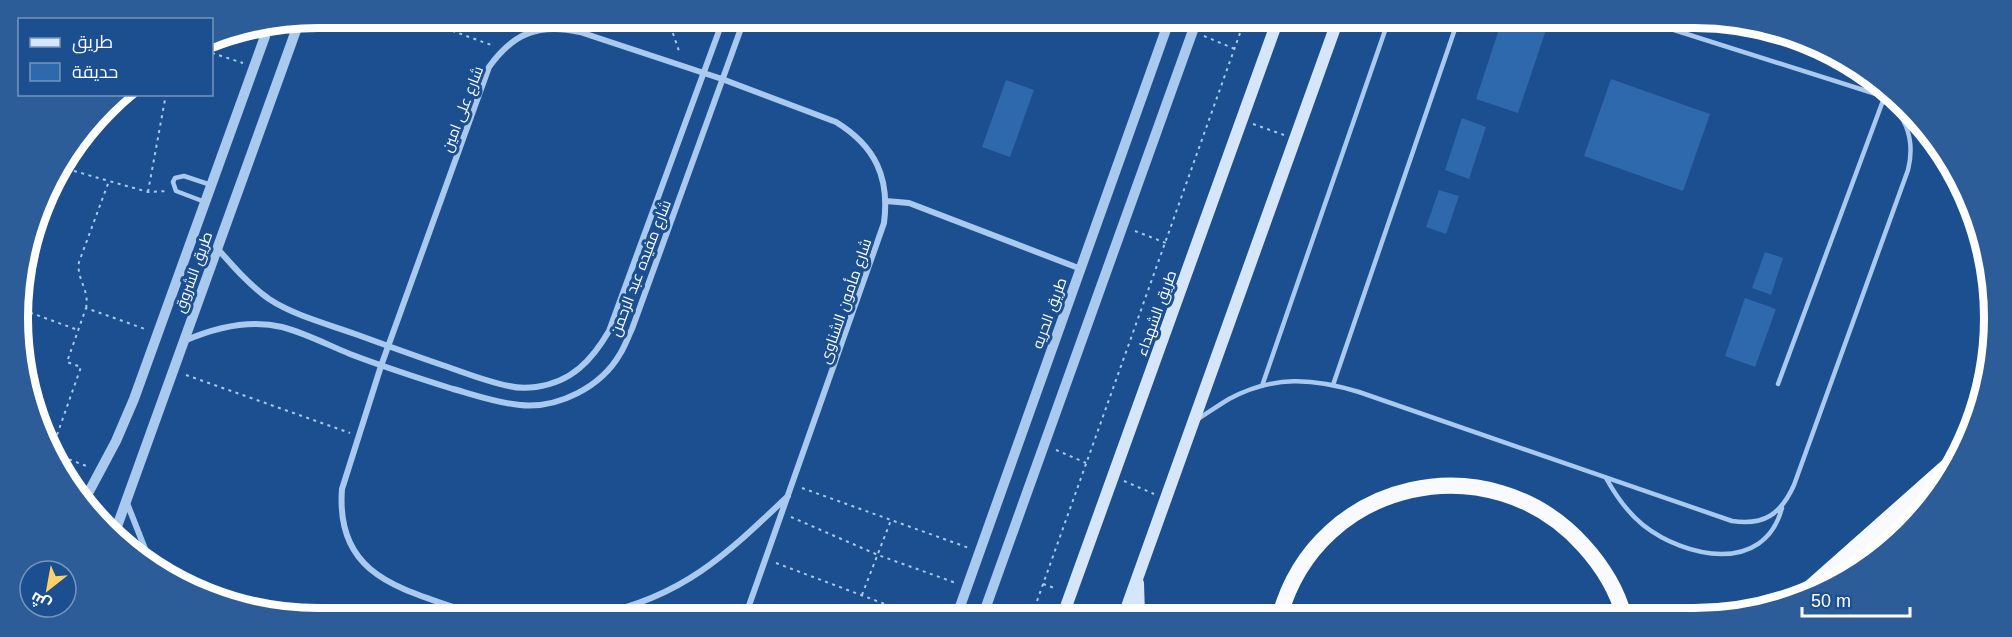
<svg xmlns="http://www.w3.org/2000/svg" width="2012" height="637" font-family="Helvetica,Cairo,sans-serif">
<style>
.green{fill:#2e69ad}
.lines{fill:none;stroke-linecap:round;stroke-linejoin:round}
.path{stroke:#a9c9ee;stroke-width:2;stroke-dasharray:3 4.5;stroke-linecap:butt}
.service{stroke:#a9c9ee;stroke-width:4.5}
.minor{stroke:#a9c9ee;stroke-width:6}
.tertiary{stroke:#a9c9ee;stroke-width:10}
.secondary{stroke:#d6e6fa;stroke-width:12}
.trunk{stroke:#f8faff;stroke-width:16}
.labels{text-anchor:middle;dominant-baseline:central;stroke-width:6;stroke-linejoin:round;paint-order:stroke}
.street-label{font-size:15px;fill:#fff;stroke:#1b4f8f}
.rim{fill:none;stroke:#fff;stroke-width:8}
</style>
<rect width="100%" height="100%" fill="#1b4f8f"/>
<!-- green -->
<path class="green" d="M 1501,23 L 1526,23 L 1546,30 L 1518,113 L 1476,99 Z
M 1611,79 L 1710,114 L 1683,191 L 1584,156 Z
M 1006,80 L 1034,90 L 1010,157 L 982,147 Z
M 1462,118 L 1486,127 L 1469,179 L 1445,170 Z
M 1439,190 L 1459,196 L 1446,234 L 1426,227 Z
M 1765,252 L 1783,258 L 1771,295 L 1752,288 Z
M 1745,298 L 1776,309 L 1755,367 L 1725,356 Z"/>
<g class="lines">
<!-- path -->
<path class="path" d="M 417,18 L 494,46
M 500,19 L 513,31
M 668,19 L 680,54
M 1204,36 L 1235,49
M 212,53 L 243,63
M 1253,124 L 1284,135
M 74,171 L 109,181
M 148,192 L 166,94
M 1135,231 L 1166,243
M 86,308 C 90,290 76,279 79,262 L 109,181 L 148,192 L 168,191
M 23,310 L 78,330
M 186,375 L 350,433
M 52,449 L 81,367 L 67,362 L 86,308 L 145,329
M 1056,450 L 1086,463
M 55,454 L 89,467
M 1124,481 L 1154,494
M 802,488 L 969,548
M 791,517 L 878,555 L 956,583
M 776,563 L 914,615
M 1043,584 L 1057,589
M 862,595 L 891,520
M 1032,615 L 1244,22"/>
<!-- service -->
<path class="service" d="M 59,183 L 67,162
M 205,202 L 176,191 L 173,182 L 175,178 L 184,176 L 211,185
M 1778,384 L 1884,98
M 1333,385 L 1457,23
M 1262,386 L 1388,22
M 1198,419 C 1209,412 1219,405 1229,399 C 1274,375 1313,378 1359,392 L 1732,521 C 1764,526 1781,514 1794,485 L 1908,170 C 1916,138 1905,110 1876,94 L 1652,23
M 1606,478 C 1616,496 1627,512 1643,525 C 1685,558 1764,575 1782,508"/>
<!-- minor -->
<path class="minor" d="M 886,201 L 909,203 L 1081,269
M 217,248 C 233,266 249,285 269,299 C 295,316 328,324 358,335 C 388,346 418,357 448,367 C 468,374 488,382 509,386 C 517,388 528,388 536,387 C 572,382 592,360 609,331 L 723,20
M 184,341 C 214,328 249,319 282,327 C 305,333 328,345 350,354 C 384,367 418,378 453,389 C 475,395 497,403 520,405 C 558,409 601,387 620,354 C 625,346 628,337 632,329 L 744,20
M 127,503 L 153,569
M 473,614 C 405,589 335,579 342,489 L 381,366 L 489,67 C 513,33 539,23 580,32 L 722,79 L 836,122 C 875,146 890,177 884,223 L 746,614
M 598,614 C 683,597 728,553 788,496"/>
<!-- tertiary -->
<path class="tertiary" d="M 84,501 L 116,441 L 134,399 L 268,28
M 115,532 L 299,22
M 957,615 L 1169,21
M 983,615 L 1196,22"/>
<!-- secondary -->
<path class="secondary" d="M 1138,583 L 1139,615
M 1063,615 L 1277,22
M 1124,615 L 1337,22"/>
<!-- trunk -->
<path class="trunk" d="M 1801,596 L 1959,456
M 1280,615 C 1318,479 1490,441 1584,546 C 1602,566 1617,590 1624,616"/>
</g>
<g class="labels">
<!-- street labels -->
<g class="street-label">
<text transform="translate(462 109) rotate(-69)">شارع على امين</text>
<text transform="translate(640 268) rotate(-69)">شارع مفيده عبد الرحمن</text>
<text transform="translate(193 272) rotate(-70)">طريق الشروق</text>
<text transform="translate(845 301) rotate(-71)">شارع مأمون الشناوى</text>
<text transform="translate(1049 313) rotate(-70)">طريق الحريه</text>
<text transform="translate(1156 313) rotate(-70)">طريق الشهداء</text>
</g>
</g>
<!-- crop -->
<path d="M0 0H2012V637H0ZM318 28H1694A290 290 0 0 1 1984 318V318A290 290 0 0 1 1694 608H318A290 290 0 0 1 28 318V318A290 290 0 0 1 318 28Z" fill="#2d5d98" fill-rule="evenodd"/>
<path class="rim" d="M318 28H1694A290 290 0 0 1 1984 318V318A290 290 0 0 1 1694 608H318A290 290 0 0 1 28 318V318A290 290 0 0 1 318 28Z"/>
<!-- legend -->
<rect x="18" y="18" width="195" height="78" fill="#1b4f8f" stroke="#7695bc" stroke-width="1.5"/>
<rect x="30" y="38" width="30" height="9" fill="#d6e6fa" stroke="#7695bc" stroke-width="1.5"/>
<text x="72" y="48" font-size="18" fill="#ffffff">طريق</text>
<rect x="30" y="63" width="30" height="18" fill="#2e69ad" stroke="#7695bc" stroke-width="1.5"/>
<text x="72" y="78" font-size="18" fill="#ffffff">حديقة</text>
<!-- north arrow -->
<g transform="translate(48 589) rotate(211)"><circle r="28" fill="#1b4f8f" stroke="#7695bc" stroke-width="1.5"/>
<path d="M0-4.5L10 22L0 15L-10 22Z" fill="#ffd166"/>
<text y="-9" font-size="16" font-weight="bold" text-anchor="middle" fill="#ffffff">ش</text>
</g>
<!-- scale -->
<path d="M1802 607v9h108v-9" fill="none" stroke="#ffffff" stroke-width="3"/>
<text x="1811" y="607" font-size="18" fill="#ffffff" stroke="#1b4f8f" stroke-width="4.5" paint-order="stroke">50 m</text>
</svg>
